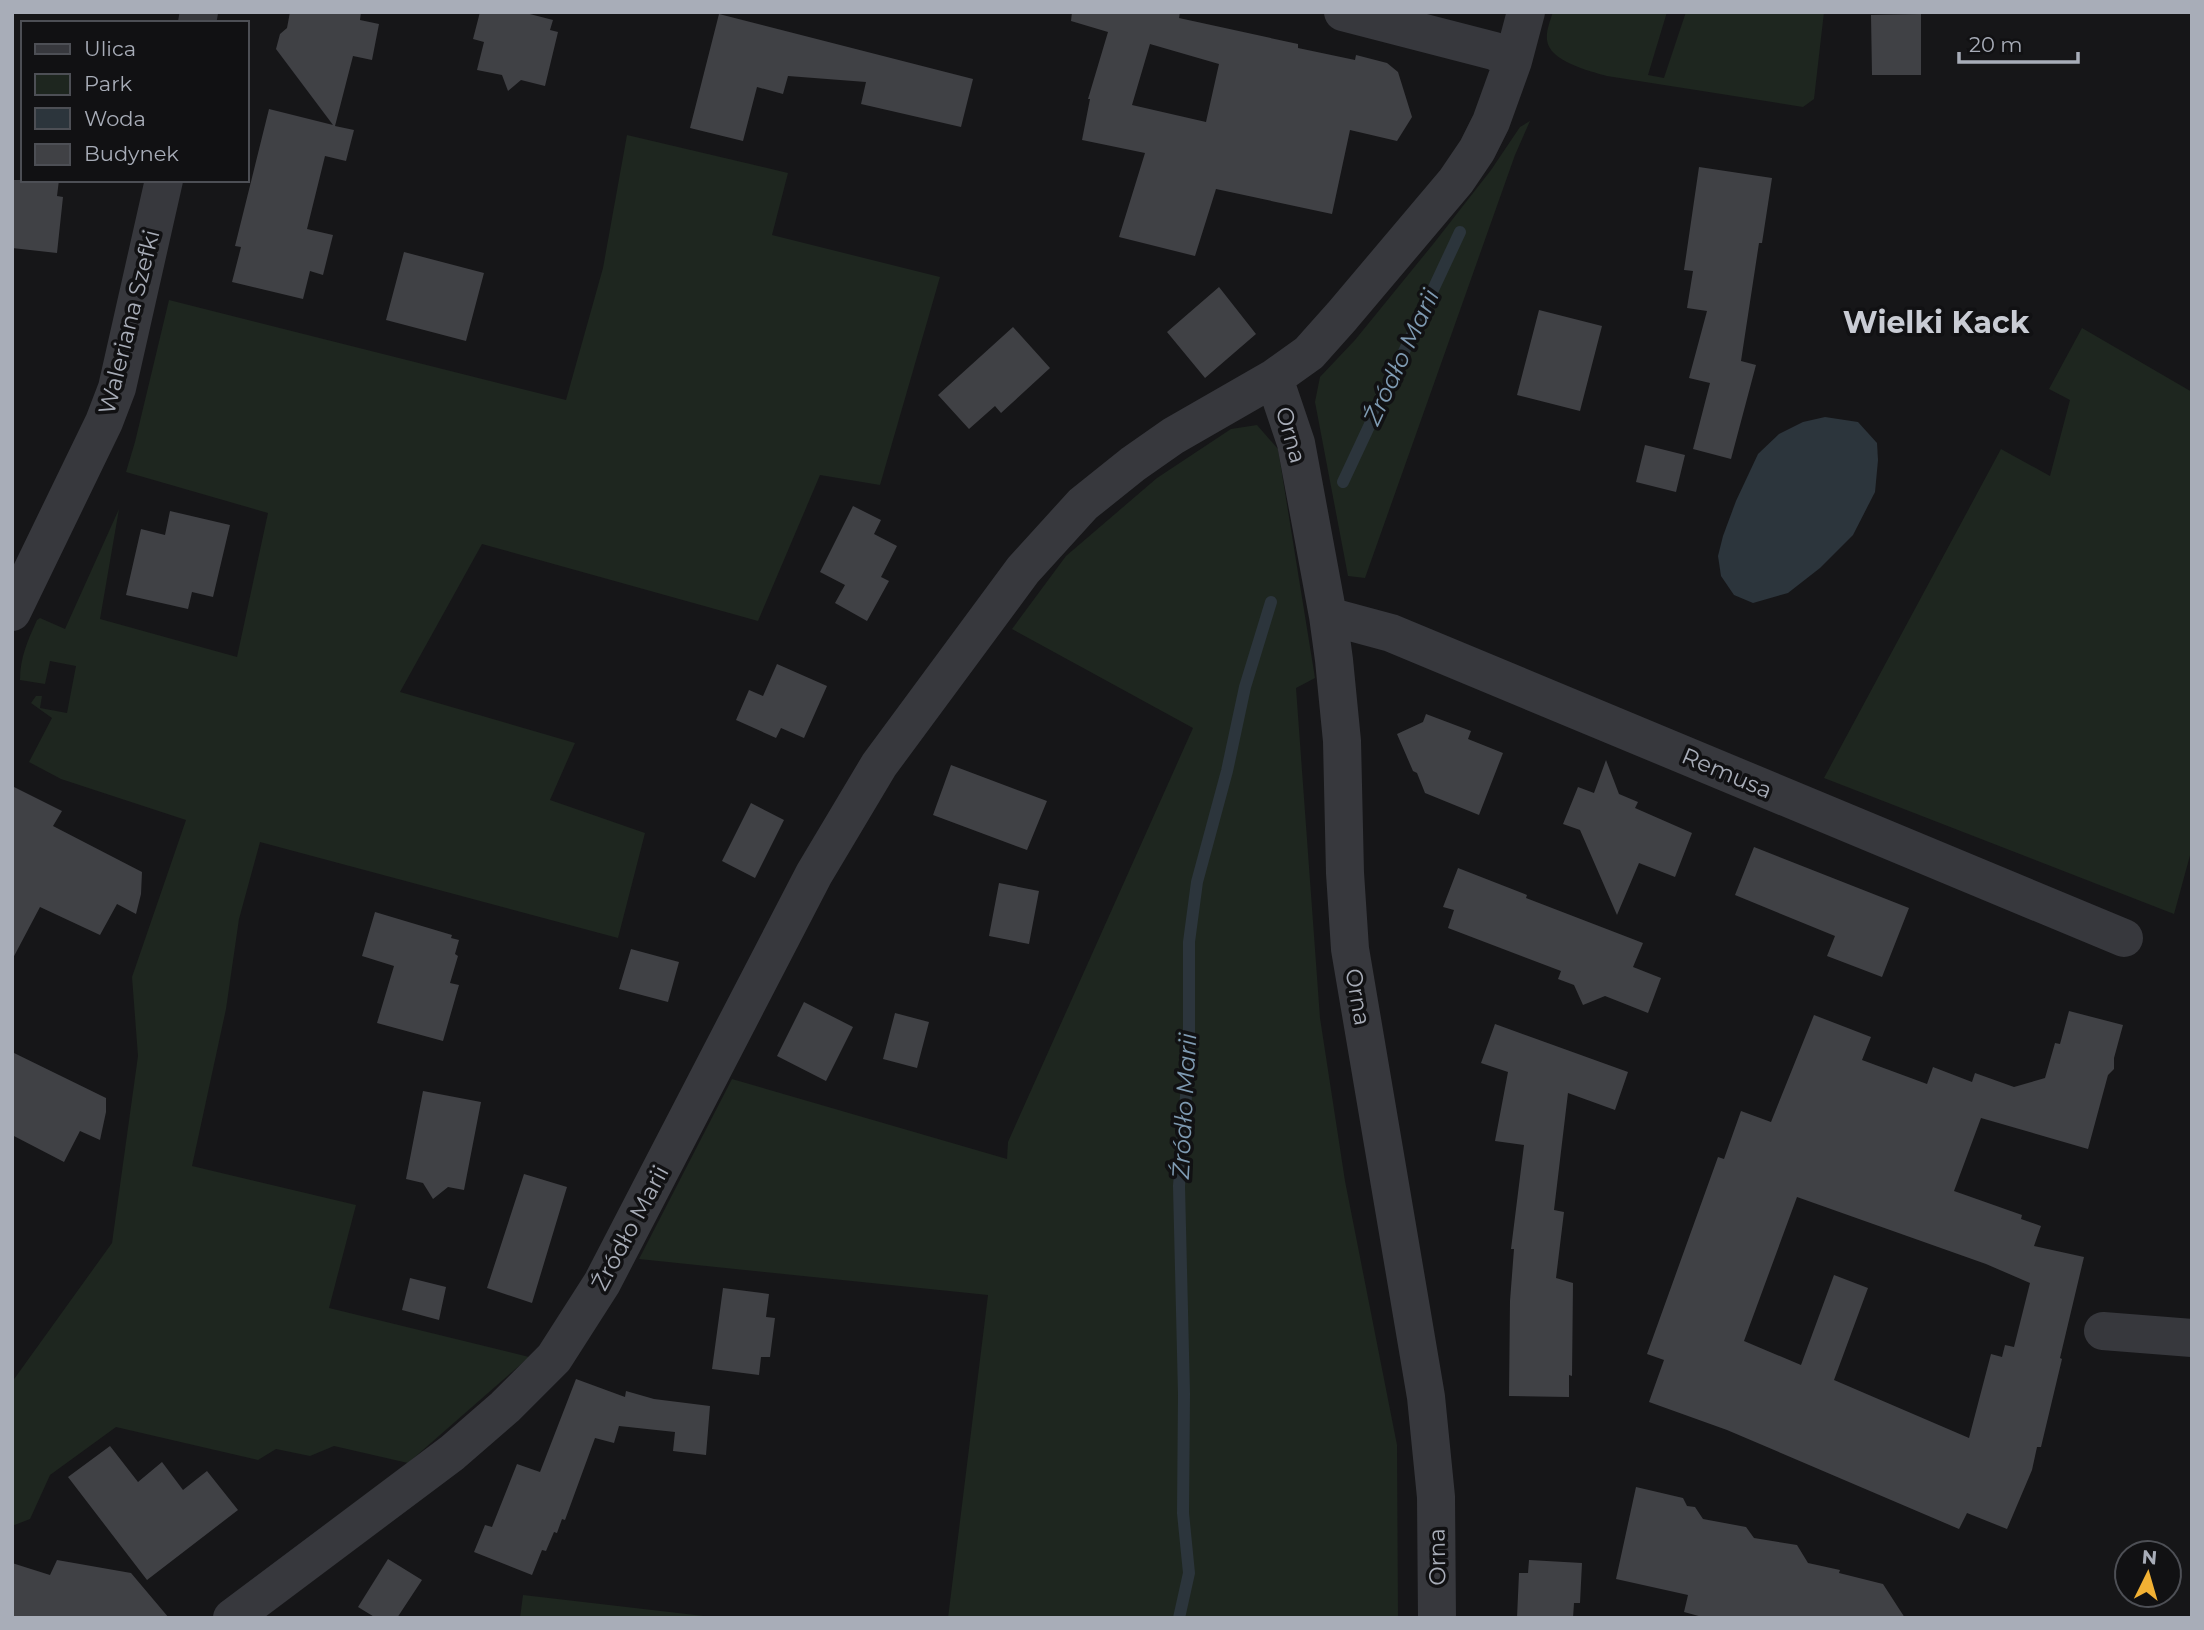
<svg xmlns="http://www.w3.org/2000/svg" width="2204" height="1630" font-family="Montserrat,sans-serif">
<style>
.green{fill:#1e261f}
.water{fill:#2c353c}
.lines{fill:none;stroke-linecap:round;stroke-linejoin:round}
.stream{stroke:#2c353c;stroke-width:12}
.building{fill:#404145;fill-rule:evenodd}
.minor{stroke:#37383d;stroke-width:38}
.labels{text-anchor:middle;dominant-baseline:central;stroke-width:7;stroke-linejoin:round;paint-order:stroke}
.street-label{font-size:23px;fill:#a8adb8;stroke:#111113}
.water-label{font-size:24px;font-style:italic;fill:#7f9bb3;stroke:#111113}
.district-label{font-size:30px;font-weight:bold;fill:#c9ccd4;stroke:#111113}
</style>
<rect width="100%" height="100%" fill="#161618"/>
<!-- green -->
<path class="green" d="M 1553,12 L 1667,12 L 1648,75 L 1664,78 L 1686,12 L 1824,12 L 1814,99 L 1803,107 L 1607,76 C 1589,71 1549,61 1547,40 C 1546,31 1550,21 1553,12 Z
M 1530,121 L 1515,155 L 1365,578 L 1348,576 L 1315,402 L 1320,377 L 1355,340 L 1434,243 L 1491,170 L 1520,127 Z
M 627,135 L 788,173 L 772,235 L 940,277 L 880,485 L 820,475 L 758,621 L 482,544 L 400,692 L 575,743 L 550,800 L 645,833 L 618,938 L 260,842 L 239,919 L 226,1009 L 192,1166 L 356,1205 L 329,1308 L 529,1357 L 408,1463 L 334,1446 L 310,1456 L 276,1449 L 258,1460 L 116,1427 L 50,1475 L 30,1519 L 12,1526 L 12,1382 L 112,1243 L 138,1056 L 132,977 L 186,820 L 61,779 L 29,762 L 52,718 L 31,703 L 36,696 L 42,696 L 40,708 L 67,713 L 76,666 L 50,661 L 45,684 L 20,680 C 20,657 28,640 37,620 L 40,618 L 65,629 L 119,509 L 100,619 L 237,657 L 268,513 L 126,472 L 135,442 L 169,300 L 566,400 L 603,268 Z
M 2082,328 L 2192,392 L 2192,848 L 2174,914 L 1824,778 L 2001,449 L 2050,476 L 2070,400 L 2049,389 Z
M 1257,425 L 1278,449 L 1315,678 L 1296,688 L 1320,1018 L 1345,1181 L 1397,1445 L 1398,1618 L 948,1618 L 988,1295 L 639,1259 L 732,1079 L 1007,1159 L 1008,1142 L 1193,728 L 1012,629 L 1066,556 L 1157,478 L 1231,429 Z
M 523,1595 L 721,1618 L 520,1618 Z"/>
<!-- water -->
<path class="water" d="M 1825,417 L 1858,422 L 1877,443 L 1878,460 L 1875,492 L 1853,535 L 1820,568 L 1788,593 L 1753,603 L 1734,595 L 1721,576 L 1718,556 L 1723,536 L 1736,501 L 1758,454 L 1779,434 L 1803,422 Z"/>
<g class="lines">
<!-- stream -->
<path class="stream" d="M 1343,482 L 1460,232
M 1179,1618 L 1189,1573 L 1183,1513 L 1184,1394 L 1179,1186 L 1189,1057 L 1189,942 L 1197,882 L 1227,771 L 1245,687 L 1271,602"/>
</g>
<!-- building -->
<path class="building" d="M 290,12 L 361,12 L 360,20 L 379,24 L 372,60 L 353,56 L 335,126 L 354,130 L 346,161 L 325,156 L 307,229 L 333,235 L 323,275 L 310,271 L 303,299 L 232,282 L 241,247 L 235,246 L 269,109 L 333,125 L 276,49 L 280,34 L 287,28 Z
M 480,12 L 522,12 L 553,20 L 550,30 L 558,32 L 545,86 L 521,80 L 508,91 L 502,75 L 477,70 L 484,42 L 473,39 Z
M 1072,12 L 1180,12 L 1179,18 L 1298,44 L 1298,48 L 1355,60 L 1356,55 L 1387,63 L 1398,72 L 1412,117 L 1397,141 L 1350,130 L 1332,214 L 1216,189 L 1195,256 L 1119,237 L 1145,153 L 1082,140 L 1090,99 L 1088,99 L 1108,32 L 1071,21 ZM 1150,44 L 1219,64 L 1206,122 L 1132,105 Z
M 719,14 L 973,79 L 961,127 L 861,104 L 866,82 L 788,76 L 783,94 L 757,87 L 743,141 L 690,128 Z
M 1921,14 L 1921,75 L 1872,75 L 1871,15 Z
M 1699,167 L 1772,178 L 1762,243 L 1759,243 L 1741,361 L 1756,365 L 1731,459 L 1693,449 L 1710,383 L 1689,378 L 1707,311 L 1687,308 L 1693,271 L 1684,270 Z
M 12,180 L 59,180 L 57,196 L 63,197 L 57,253 L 12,248 Z
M 404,252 L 484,273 L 466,341 L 386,320 Z
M 1219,287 L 1256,334 L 1205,378 L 1167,332 Z
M 1539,310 L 1602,326 L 1580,411 L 1517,395 Z
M 1013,327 L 1050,368 L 1001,413 L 995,406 L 969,429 L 938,395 Z
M 1645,445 L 1685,455 L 1676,492 L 1636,482 Z
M 853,506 L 881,520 L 874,534 L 897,546 L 881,577 L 889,581 L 867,621 L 835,603 L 845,585 L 820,572 Z
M 170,511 L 230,525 L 213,597 L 192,592 L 188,609 L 126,595 L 141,529 L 165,535 Z
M 777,664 L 827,686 L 804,738 L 781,728 L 776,738 L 736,720 L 749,690 L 763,696 Z
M 1426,714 L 1471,731 L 1468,739 L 1503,753 L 1479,815 L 1425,793 L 1417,773 L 1413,771 L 1397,734 L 1423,722 Z
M 1606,760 L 1619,794 L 1638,802 L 1635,808 L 1692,833 L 1675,877 L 1639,863 L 1617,915 L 1580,830 L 1563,824 L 1578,787 L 1594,793 Z
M 951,765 L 1047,801 L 1027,850 L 933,815 Z
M 12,786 L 62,811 L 53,826 L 142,872 L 141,894 L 136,914 L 117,904 L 100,935 L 40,907 L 12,960 Z
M 751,803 L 784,820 L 755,878 L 722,861 Z
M 1754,847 L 1909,908 L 1882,977 L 1827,956 L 1835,936 L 1735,895 Z
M 1458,868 L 1527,895 L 1526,898 L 1643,943 L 1633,967 L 1661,978 L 1648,1013 L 1605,996 L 1583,1005 L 1574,985 L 1558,979 L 1561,971 L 1448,928 L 1454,910 L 1443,907 Z
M 999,883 L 1039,891 L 1029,944 L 989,936 Z
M 375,912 L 452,935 L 451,938 L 459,940 L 455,954 L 458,956 L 450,983 L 459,985 L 443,1041 L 377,1023 L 394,966 L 362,956 Z
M 631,949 L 679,962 L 668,1002 L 619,989 Z
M 804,1002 L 853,1027 L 826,1081 L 777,1056 Z
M 2069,1011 L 2123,1025 L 2114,1058 L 2114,1069 L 2108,1075 L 2088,1149 L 1981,1118 L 1954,1191 L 2022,1215 L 2021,1219 L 2041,1226 L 2034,1246 L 2084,1257 L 2060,1358 L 2062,1359 L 2041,1447 L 2037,1447 L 2032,1470 L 2007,1529 L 1967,1513 L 1959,1529 L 1727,1430 L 1649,1402 L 1664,1360 L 1647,1354 L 1718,1157 L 1724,1159 L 1741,1111 L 1771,1122 L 1814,1015 L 1871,1037 L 1862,1060 L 1927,1084 L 1933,1067 L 1972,1082 L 1975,1073 L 2014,1087 L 2045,1078 L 2055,1043 L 2060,1044 ZM 1797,1197 L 1986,1264 L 2030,1283 L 2014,1347 L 2005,1345 L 2002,1357 L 1991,1354 L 1969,1438 L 1834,1380 L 1868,1288 L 1834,1275 L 1801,1365 L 1744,1341 Z
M 895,1013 L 929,1022 L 917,1068 L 883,1059 Z
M 1495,1024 L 1628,1072 L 1615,1110 L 1568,1093 L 1554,1210 L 1564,1212 L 1556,1278 L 1573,1283 L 1572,1376 L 1569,1375 L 1569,1397 L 1509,1396 L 1510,1301 L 1514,1249 L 1511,1249 L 1524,1145 L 1495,1141 L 1508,1072 L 1481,1063 Z
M 12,1052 L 106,1098 L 106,1112 L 100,1140 L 80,1131 L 64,1162 L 12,1135 Z
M 423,1091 L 481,1102 L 464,1190 L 448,1187 L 433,1199 L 423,1183 L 406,1179 Z
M 524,1174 L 567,1187 L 532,1303 L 487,1288 Z
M 410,1278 L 446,1287 L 439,1320 L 402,1310 Z
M 723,1288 L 769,1294 L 766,1317 L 775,1318 L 770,1357 L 761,1357 L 759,1375 L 712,1369 Z
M 576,1379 L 625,1397 L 626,1391 L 654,1399 L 710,1406 L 706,1455 L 673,1451 L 675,1432 L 619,1426 L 614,1443 L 595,1438 L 565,1520 L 562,1519 L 557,1533 L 554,1532 L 546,1551 L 542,1550 L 532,1575 L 474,1552 L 485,1525 L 492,1527 L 517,1464 L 540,1472 Z
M 110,1446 L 138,1482 L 162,1462 L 183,1490 L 207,1471 L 238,1510 L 147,1580 L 68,1477 Z
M 1636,1487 L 1683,1498 L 1687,1506 L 1695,1507 L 1703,1519 L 1746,1527 L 1754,1538 L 1797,1545 L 1808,1563 L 1840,1570 L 1839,1573 L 1883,1584 L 1905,1618 L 1706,1618 L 1684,1612 L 1688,1595 L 1616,1579 Z
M 388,1559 L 422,1580 L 397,1618 L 376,1618 L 358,1607 Z
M 57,1560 L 131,1573 L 169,1618 L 12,1618 L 12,1563 L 50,1575 Z
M 1529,1560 L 1582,1563 L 1580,1603 L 1574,1603 L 1573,1618 L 1517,1618 L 1519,1573 L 1528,1573 Z"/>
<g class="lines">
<!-- minor -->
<path class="minor" d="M 1343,12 L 1494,51 L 1513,61
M 197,23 L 199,12
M 1274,378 L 1296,443 L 1328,616 L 1334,660 L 1342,741 L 1345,873 L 1350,949 L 1426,1397 L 1436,1497 L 1437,1618
M 12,612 L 104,422 L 117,388 L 164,180
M 1328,616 L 1391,633 L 2124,938
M 2103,1331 L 2192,1338
M 232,1618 L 452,1453 L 505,1407 L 554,1358 L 602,1283 L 814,874 L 879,765 L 1023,570 L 1083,504 L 1133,464 L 1173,436 L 1274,378 L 1309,353 L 1342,316 L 1456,181 L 1477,150 L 1491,122 L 1513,61 L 1526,12"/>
</g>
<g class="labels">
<!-- street labels -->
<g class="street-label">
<text transform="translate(129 322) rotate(-76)">Waleriana Szefki</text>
<text transform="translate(1291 435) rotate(74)">Orna</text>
<text transform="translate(1727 773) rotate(23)">Remusa</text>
<text transform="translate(1358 997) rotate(80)">Orna</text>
<text transform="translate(630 1228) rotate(-62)">Źródło Marii</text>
<text transform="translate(1437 1557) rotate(-91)">Orna</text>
</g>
<!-- water labels -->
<g class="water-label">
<text transform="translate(1401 357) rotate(-65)">Źródło Marii</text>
<text transform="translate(1184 1106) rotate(-87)">Źródło Marii</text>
</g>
<!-- district labels -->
<g class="district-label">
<text x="1936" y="322">Wielki Kack</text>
</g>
</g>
<!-- border -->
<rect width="2204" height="1630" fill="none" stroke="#a8adb8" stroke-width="28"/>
<!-- legend -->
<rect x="21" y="21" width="228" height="161" fill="#111113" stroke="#4d4f55" stroke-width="2"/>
<rect x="35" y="44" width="35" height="10" fill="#37383d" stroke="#4d4f55" stroke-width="2"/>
<text x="84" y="56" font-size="21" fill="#a8adb8">Ulica</text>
<rect x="35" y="74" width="35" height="21" fill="#1e261f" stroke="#4d4f55" stroke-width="2"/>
<text x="84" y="91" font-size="21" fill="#a8adb8">Park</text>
<rect x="35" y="108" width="35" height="21" fill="#2c353c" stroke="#4d4f55" stroke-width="2"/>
<text x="84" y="126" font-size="21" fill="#a8adb8">Woda</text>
<rect x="35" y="144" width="35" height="21" fill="#404145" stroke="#4d4f55" stroke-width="2"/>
<text x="84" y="161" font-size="21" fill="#a8adb8">Budynek</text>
<!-- north arrow -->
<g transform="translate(2148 1574) rotate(5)"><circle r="33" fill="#111113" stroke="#4d4f55" stroke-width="2"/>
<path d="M0-5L12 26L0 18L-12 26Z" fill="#f2b134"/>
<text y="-10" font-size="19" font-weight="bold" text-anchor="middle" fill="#a8adb8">N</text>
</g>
<!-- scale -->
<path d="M1959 52v10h119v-10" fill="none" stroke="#a8adb8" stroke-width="3.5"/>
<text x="1969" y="52" font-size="21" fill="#a8adb8" stroke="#111113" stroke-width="5" paint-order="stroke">20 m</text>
</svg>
